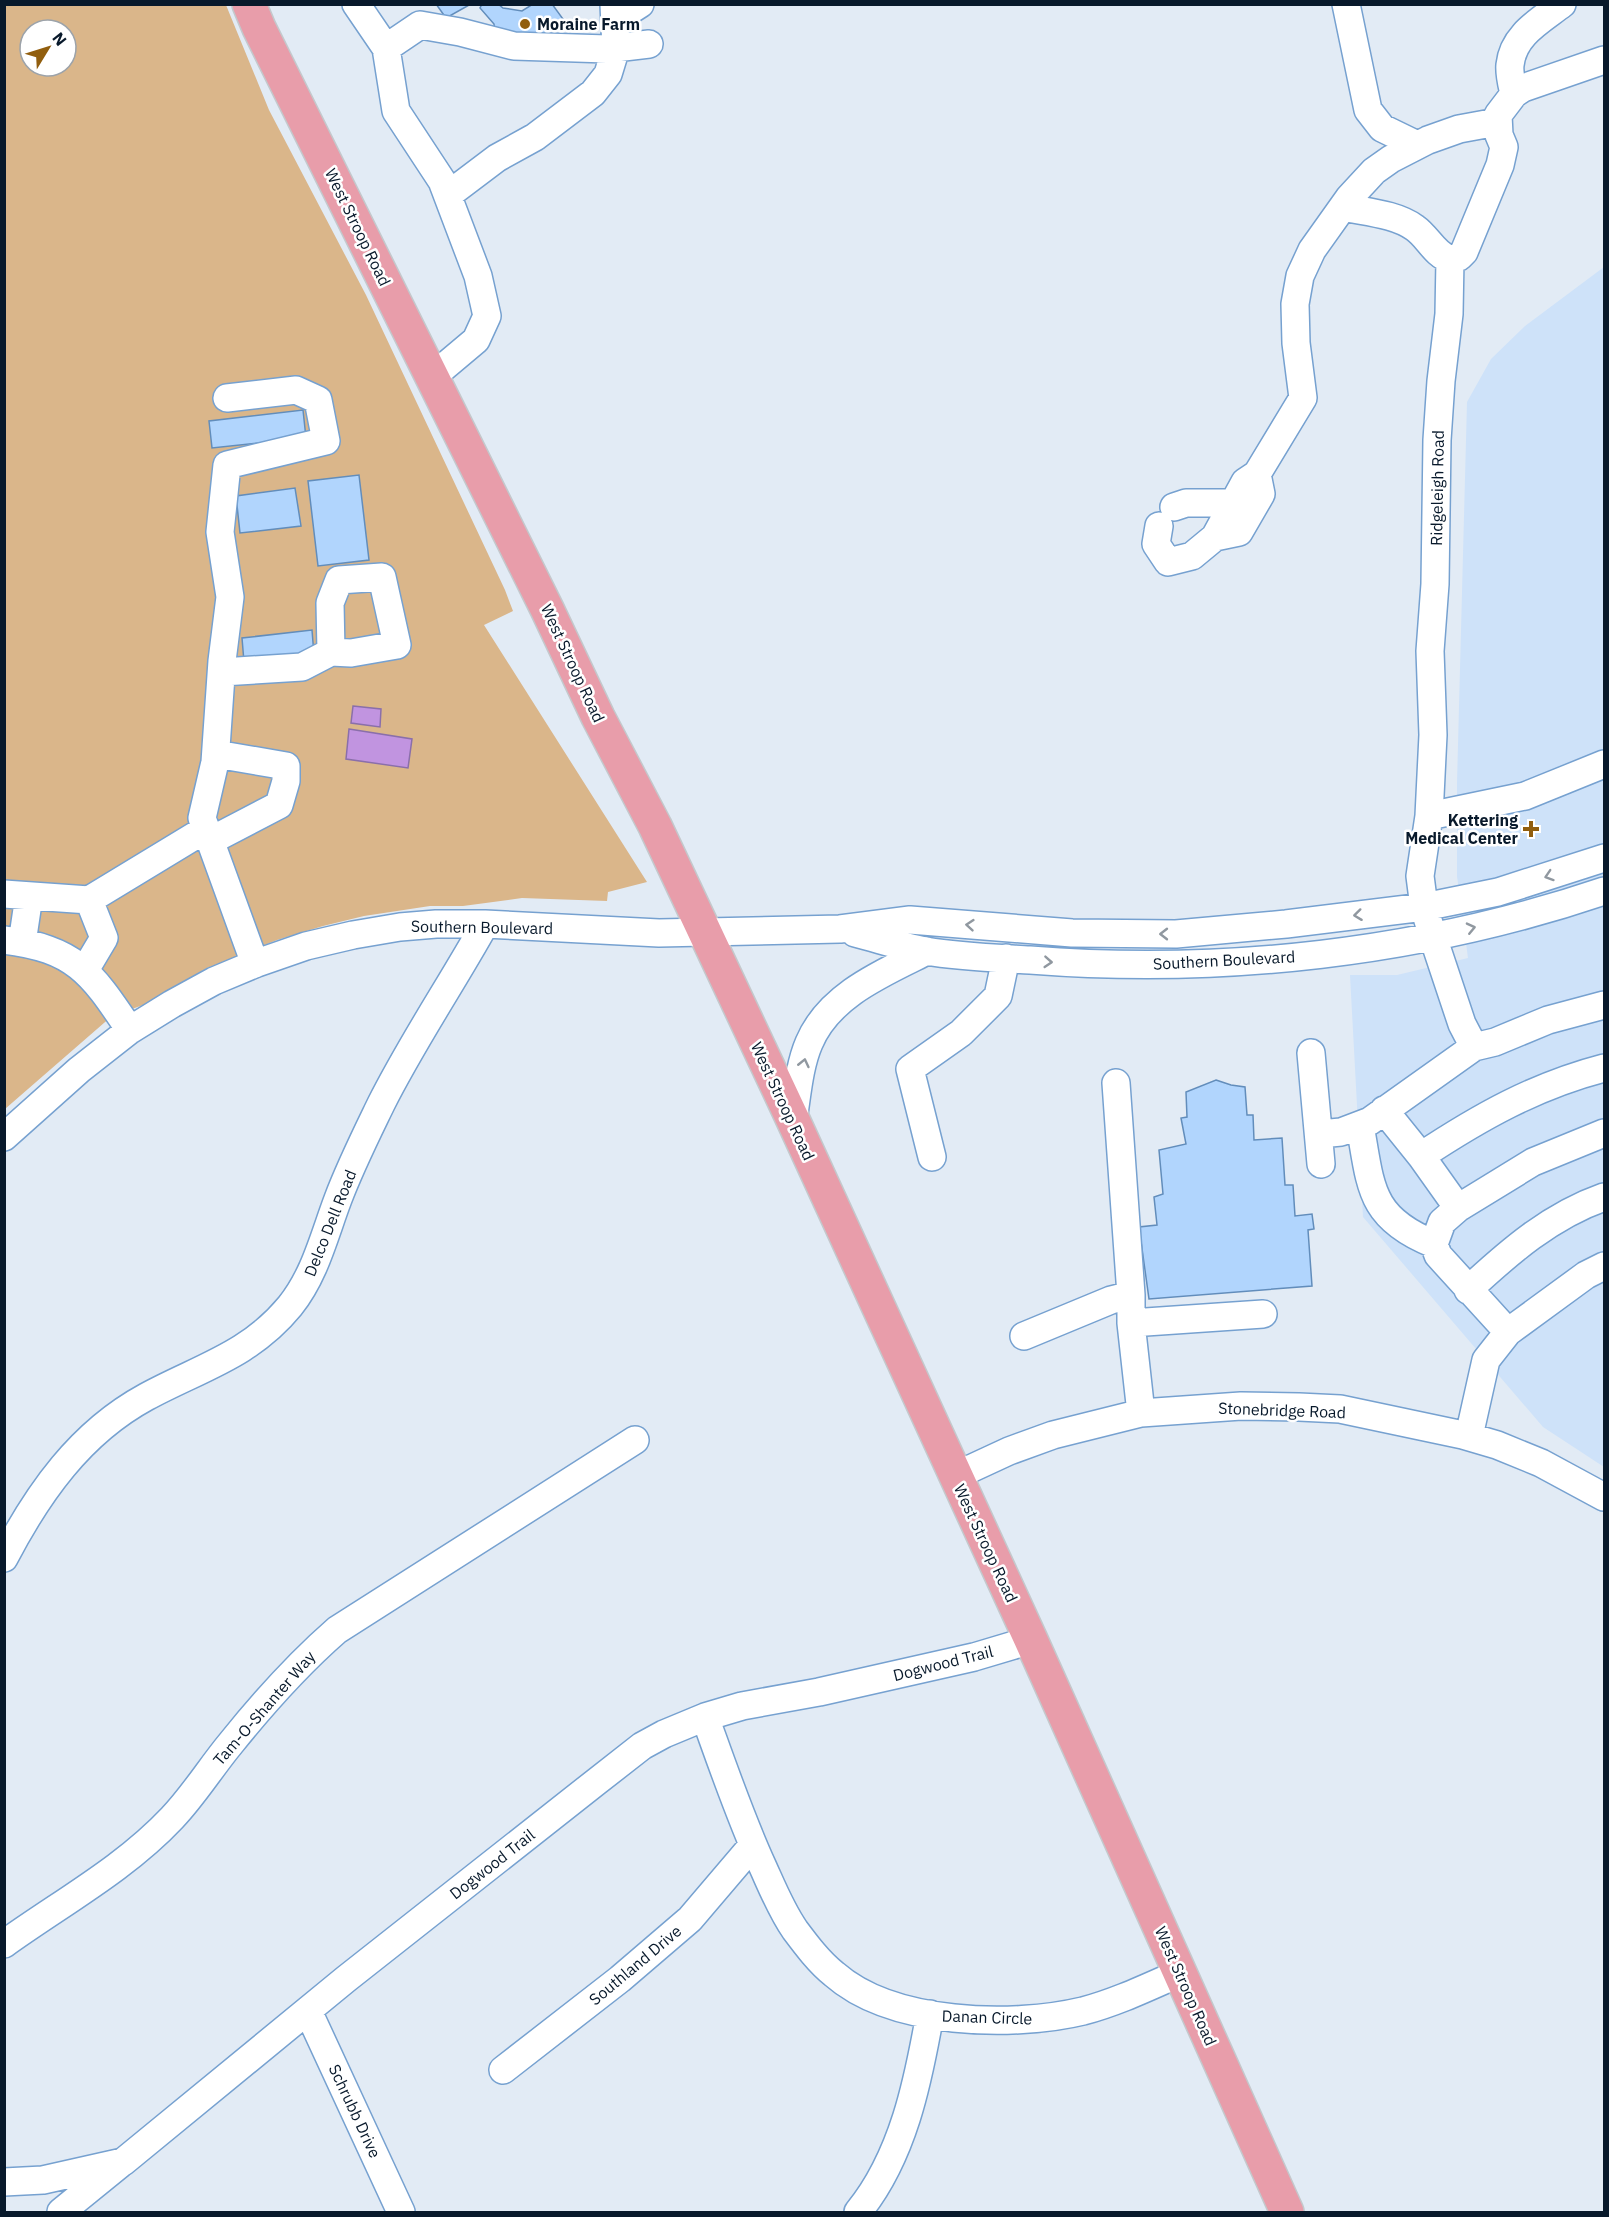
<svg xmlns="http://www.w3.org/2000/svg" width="1609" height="2217" font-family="'IBM Plex Sans',sans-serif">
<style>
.built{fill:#cee2f9}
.green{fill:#dab68a;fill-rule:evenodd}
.water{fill:#c194e0;stroke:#8a6faa;stroke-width:1.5}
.building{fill:#b1d5fd;stroke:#628dbb;stroke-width:1.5}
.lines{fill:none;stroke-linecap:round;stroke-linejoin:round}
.minor-casing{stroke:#76a1d0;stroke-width:30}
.major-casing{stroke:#c4c8cc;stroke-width:36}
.minor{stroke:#fff;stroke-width:27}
.major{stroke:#e89daa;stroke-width:33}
.oneway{stroke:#9098a0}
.poi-dot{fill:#915e0e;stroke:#fff;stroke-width:2}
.labels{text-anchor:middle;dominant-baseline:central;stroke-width:5;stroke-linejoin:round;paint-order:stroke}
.poi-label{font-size:16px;font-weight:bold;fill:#08192b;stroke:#fff;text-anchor:start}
.street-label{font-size:16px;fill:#08192b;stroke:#fff}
</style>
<rect width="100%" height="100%" fill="#e2ebf5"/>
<!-- built -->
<path class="built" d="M 1604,267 L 1604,1467 L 1543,1427 L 1363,1217 L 1350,975 L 1397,975 L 1468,958 L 1457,876 L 1457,783 L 1467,402 L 1491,359 L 1525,326 Z"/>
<!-- green -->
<path class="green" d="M 5,5 L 226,5 L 269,110 L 366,295 L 505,590 L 513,611 L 484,625 L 647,882 L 608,892 L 607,901 L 522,898 L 463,906 L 430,906 L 364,916 L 323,926 L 277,940 L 207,968 L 146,1004 L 112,1016 L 5,1109 ZM 30,30 L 66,30 L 66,66 L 30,66 Z"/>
<!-- water -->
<path class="water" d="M 353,706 L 381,709 L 380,727 L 351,723 Z
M 349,729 L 412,739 L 408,768 L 346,759 Z"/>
<!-- building -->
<path class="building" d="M 436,4 L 471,4 L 446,18 Z
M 482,4 L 498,4 L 503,8 L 522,11 L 533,4 L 552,4 L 563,19 L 541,35 L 495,33 L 494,24 L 480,8 Z
M 303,410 L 306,438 L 212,448 L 209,421 Z
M 359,475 L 369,560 L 318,566 L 308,481 Z
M 295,488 L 301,526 L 240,533 L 236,496 Z
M 312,630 L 314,655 L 244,662 L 242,638 Z
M 1216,1080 L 1231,1085 L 1245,1087 L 1247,1115 L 1253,1115 L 1254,1140 L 1282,1138 L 1285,1185 L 1293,1185 L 1295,1216 L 1312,1214 L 1314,1229 L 1308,1230 L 1312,1286 L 1149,1299 L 1139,1227 L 1157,1225 L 1154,1197 L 1163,1194 L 1159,1150 L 1186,1144 L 1181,1118 L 1187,1117 L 1186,1092 Z"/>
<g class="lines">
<!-- minor casing -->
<g class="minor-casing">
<path id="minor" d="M 356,4 L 386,48 L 396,111 L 442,181 L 478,276 L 487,316 L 476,340 L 432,377
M 1346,4 L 1368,110 L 1382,128 L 1417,145
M 615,20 L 640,4
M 386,48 L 420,25 L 460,32 L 514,46 L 607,49 L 649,44
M 1514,94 L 1523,88 L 1604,60
M 448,195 L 497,158 L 535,137 L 593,93 L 608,74 L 616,48 L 614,4
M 1343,207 C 1366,212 1396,214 1415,228 C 1428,237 1435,255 1450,259
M 1450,259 L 1449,314 L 1441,381 L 1437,440 L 1435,584 L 1430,651 L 1433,735 L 1429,816 L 1420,876 L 1424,907 L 1433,937 L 1462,1024 L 1474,1047
M 1450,259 L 1459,257 L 1464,252 L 1500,165 L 1504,147 L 1499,135 L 1498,115 L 1514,94 C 1512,85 1509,74 1510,65 C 1513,35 1540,21 1562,4
M 227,398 L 296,390 L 318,400 L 326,441 L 227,465 L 220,532 L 230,597 L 222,661 L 215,762 L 202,818 L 255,964
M 1174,507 L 1186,503 L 1234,503
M 1159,526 L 1156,544 L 1168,562 L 1192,556 L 1215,537 L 1245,482 L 1257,474 L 1303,398 L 1296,343 L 1295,304 L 1300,276 L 1312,250 L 1349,198 L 1374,171 L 1391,159 L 1428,140 L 1459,129 L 1497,122
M 1215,537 L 1239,532 L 1261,494 L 1257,474
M 222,672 L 302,667 L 331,652 L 330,603 L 339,580 L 382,577 L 397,645 L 351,653 L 331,652
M 1429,816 L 1525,796 L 1604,764
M 210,841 L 279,805 L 286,781 L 286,766 L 216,754
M 4,894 L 89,900 L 206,829
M 855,933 C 879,939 902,947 926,951 C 960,957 996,958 1030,960 C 1223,975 1421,953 1604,891
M 4,940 C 77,949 92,974 130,1030
M 22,943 L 29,896
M 85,970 L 104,938 L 89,900
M 1311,1053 L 1321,1164
M 1116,1083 L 1131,1295 L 1131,1323 L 1141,1413
M 1384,1110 L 1421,1156 L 1458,1208
M 793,1120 C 797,1096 799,1066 809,1043 C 829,995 883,973 927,951
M 1360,1125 C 1371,1187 1369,1218 1434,1244
M 1604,1133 L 1533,1162 L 1458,1208 L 1442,1222 L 1434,1244 L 1438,1255 L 1508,1332 L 1586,1275 L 1604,1266
M 1320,1134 L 1341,1132 L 1370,1121 L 1474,1047 L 1495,1042 L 1548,1020 L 1604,1005
M 4,1137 L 79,1070 L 130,1030 L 172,1004 L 214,981 L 257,963 L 306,946 L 353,935 L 400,927 L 436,924 L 485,924 L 659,933 L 840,929 L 910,920 L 1072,933 L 1176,934 L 1286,924 L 1424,907 L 1498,892 L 1604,858
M 1421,1156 C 1480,1117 1535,1086 1604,1068
M 932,1157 L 910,1069 L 961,1033 L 998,996 L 1006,958
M 1468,1290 C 1509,1252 1550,1216 1604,1197
M 1131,1323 L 1263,1314
M 1024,1336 L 1111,1300 L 1131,1295
M 1469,1436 L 1486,1360 L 1508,1332
M 955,1476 L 1009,1451 L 1053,1435 L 1141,1413 L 1241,1406 L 1299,1407 L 1340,1409 L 1463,1435 L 1497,1445 L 1541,1463 L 1604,1497
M 4,1558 C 38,1493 80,1433 146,1397 C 199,1368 249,1356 290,1306 C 315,1275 324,1236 338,1199 C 350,1167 366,1135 381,1104 C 412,1042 451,985 485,924
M 705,1717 C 723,1767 740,1817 762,1865 C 772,1887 781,1910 795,1930 C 807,1946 819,1962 834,1974 C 892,2025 1012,2028 1083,2011 C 1117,2002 1148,1987 1180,1973
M 4,1944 C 61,1903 124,1869 172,1818 C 194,1795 211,1767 231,1743 C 264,1702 298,1664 337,1630 L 635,1440
M 308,2011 L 401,2212
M 503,2070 L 620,1979 L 690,1919 L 753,1845
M 4,2182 L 43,2180 L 123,2162 L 346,1979 L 596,1782 L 642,1746 L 664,1734 L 705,1717 L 742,1706 L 819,1692 L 974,1657 L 1031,1640
M 61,2212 L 120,2164
M 858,2212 C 903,2157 918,2082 930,2014"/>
</g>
<!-- major casing -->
<g class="major-casing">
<path id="major" d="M 249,4 L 259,28 L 547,609 L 598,717 L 655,826 L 793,1120 L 1031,1640 L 1287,2212"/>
</g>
<!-- minor -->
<use href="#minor" class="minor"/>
<!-- major -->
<use href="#major" class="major"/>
</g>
<!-- one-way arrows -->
<defs><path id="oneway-chevron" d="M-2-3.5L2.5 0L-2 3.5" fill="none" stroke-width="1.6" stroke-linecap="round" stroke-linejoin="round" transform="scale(1.5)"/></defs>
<g class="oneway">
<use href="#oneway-chevron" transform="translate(1549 876) rotate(162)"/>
<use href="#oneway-chevron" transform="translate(1358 915) rotate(173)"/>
<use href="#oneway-chevron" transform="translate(970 925) rotate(-175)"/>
<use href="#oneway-chevron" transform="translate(1471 928) rotate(-13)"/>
<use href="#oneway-chevron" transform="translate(1164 934) rotate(-180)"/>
<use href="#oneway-chevron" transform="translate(1048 962) rotate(4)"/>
<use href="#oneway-chevron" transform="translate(804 1063) rotate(-77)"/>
</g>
<!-- markers -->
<g class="poi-dot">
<circle cx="525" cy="24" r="6"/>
<path d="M1528 820h6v6h6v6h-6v6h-6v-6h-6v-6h6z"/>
</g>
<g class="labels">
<!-- poi labels -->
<g class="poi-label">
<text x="537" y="24">Moraine Farm</text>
<text x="1518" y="820" text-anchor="end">Kettering<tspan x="1518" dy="18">Medical Center</tspan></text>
</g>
<!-- street labels -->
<g class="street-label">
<text transform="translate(358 227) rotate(64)">West Stroop Road</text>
<text transform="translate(1437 488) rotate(-89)">Ridgeleigh Road</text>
<text transform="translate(573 663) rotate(65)">West Stroop Road</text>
<text transform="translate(482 927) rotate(1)">Southern Boulevard</text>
<text transform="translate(1224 960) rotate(-3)">Southern Boulevard</text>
<text transform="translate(783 1101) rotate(65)">West Stroop Road</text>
<text transform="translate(330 1223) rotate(-68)">Delco Dell Road</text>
<text transform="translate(1282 1410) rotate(2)">Stonebridge Road</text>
<text transform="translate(986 1543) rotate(65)">West Stroop Road</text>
<text transform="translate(943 1663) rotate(-14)">Dogwood Trail</text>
<text transform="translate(264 1708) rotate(-49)">Tam-O-Shanter Way</text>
<text transform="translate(492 1864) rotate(-38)">Dogwood Trail</text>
<text transform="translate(635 1965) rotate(-40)">Southland Drive</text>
<text transform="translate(1186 1986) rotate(66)">West Stroop Road</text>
<text transform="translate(987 2017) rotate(2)">Danan Circle</text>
<text transform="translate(355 2111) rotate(65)">Schrubb Drive</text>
</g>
</g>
<!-- border -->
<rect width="1609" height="2217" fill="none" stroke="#08192b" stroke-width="12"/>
<!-- north arrow -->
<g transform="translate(48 48) rotate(52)"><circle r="28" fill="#ffffff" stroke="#9ca3aa" stroke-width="1.5"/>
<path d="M0-4.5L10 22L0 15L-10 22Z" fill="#915e0e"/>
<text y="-9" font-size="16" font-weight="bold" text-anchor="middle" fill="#08192b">N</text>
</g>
</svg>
